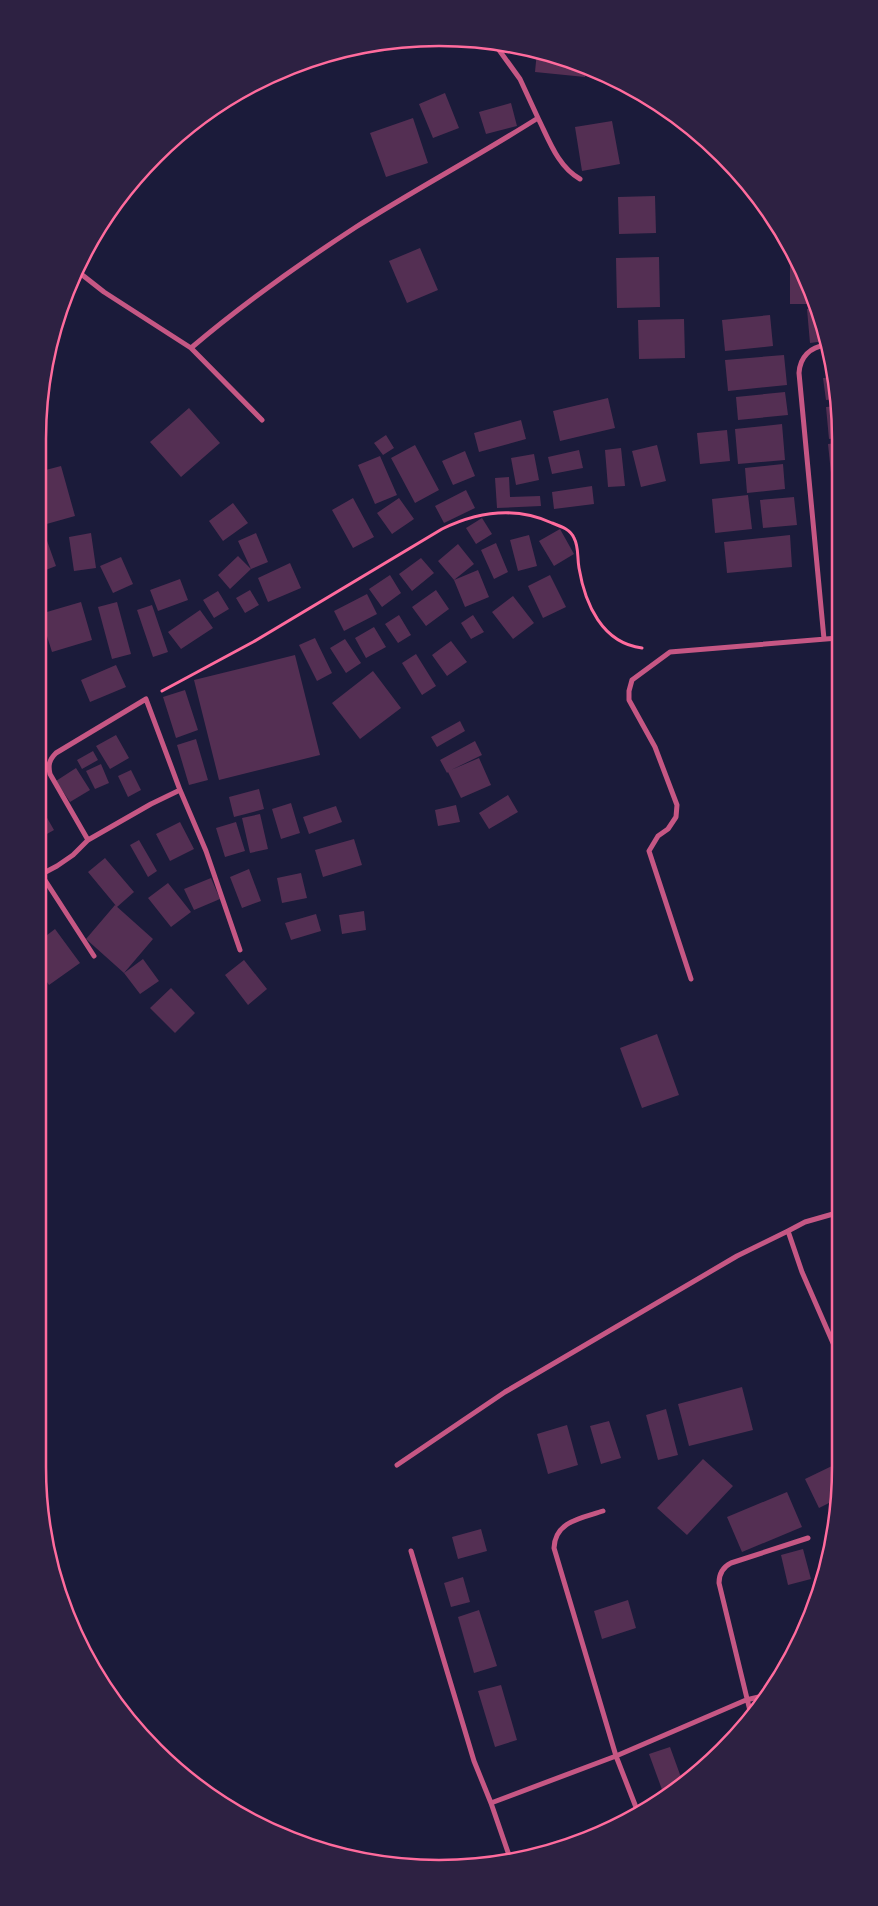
<svg xmlns="http://www.w3.org/2000/svg" width="878" height="1906" font-family="Bitter,serif">
<style>
.building{fill:#542f53}
.lines{fill:none;stroke-linecap:round;stroke-linejoin:round}
.path{stroke:#ff6b9d;stroke-width:3}
.minor{stroke:#c65784;stroke-width:5}
.rim{fill:none;stroke:#ff6b9d;stroke-width:2.5}
</style>
<rect width="100%" height="100%" fill="#1b1b3a"/>
<!-- building -->
<path class="building" d="M 537,51 L 587,66 L 585,77 L 535,72 Z
M 445,93 L 459,128 L 433,138 L 419,104 Z
M 511,103 L 517,126 L 486,134 L 479,112 Z
M 413,118 L 428,163 L 386,177 L 370,133 Z
M 612,121 L 620,164 L 582,171 L 575,127 Z
M 655,196 L 656,233 L 619,234 L 618,197 Z
M 420,248 L 438,290 L 407,303 L 389,261 Z
M 659,257 L 660,307 L 617,308 L 616,258 Z
M 790,265 L 798,265 L 810,285 L 815,304 L 790,304 Z
M 816,308 L 825,341 L 810,343 L 807,309 Z
M 770,315 L 773,346 L 725,351 L 722,320 Z
M 684,319 L 685,358 L 639,359 L 638,320 Z
M 784,355 L 787,385 L 728,391 L 725,360 Z
M 835,377 L 837,386 L 837,399 L 826,400 L 823,378 Z
M 785,392 L 788,415 L 738,420 L 736,397 Z
M 608,398 L 615,428 L 560,441 L 553,411 Z
M 837,406 L 837,438 L 829,439 L 826,407 Z
M 189,408 L 220,443 L 181,477 L 150,442 Z
M 521,420 L 526,439 L 479,452 L 474,433 Z
M 782,424 L 785,460 L 738,464 L 735,429 Z
M 727,430 L 730,461 L 700,464 L 697,433 Z
M 386,435 L 394,448 L 383,455 L 374,443 Z
M 837,443 L 837,472 L 831,473 L 828,444 Z
M 415,445 L 439,490 L 415,503 L 391,458 Z
M 657,445 L 666,481 L 641,487 L 632,451 Z
M 621,448 L 625,486 L 608,487 L 605,450 Z
M 579,450 L 583,468 L 552,474 L 548,457 Z
M 465,451 L 475,476 L 453,485 L 442,461 Z
M 534,454 L 539,480 L 516,485 L 511,458 Z
M 380,456 L 397,495 L 375,504 L 358,465 Z
M 783,464 L 785,489 L 747,493 L 745,468 Z
M 61,466 L 75,516 L 43,525 L 38,505 L 38,472 Z
M 509,477 L 510,497 L 540,496 L 541,506 L 497,508 L 495,478 Z
M 592,486 L 594,504 L 554,509 L 552,492 Z
M 466,490 L 475,508 L 444,523 L 435,506 Z
M 748,495 L 752,529 L 715,533 L 712,499 Z
M 794,497 L 797,525 L 763,528 L 760,500 Z
M 353,498 L 374,537 L 353,548 L 332,510 Z
M 399,498 L 414,519 L 392,534 L 377,513 Z
M 233,503 L 248,523 L 223,541 L 209,521 Z
M 482,518 L 492,534 L 476,544 L 466,528 Z
M 560,529 L 574,554 L 554,566 L 539,541 Z
M 91,533 L 96,568 L 74,571 L 69,537 Z
M 256,533 L 268,562 L 251,569 L 238,541 Z
M 529,535 L 537,566 L 518,571 L 510,540 Z
M 790,535 L 792,567 L 727,573 L 724,542 Z
M 46,538 L 56,566 L 38,573 L 38,541 Z
M 496,543 L 508,572 L 494,579 L 481,550 Z
M 458,544 L 474,564 L 454,580 L 478,570 L 489,597 L 465,607 L 454,580 L 438,561 Z
M 238,556 L 251,569 L 230,589 L 218,575 Z
M 121,557 L 133,584 L 113,593 L 100,566 Z
M 421,558 L 434,573 L 412,591 L 399,574 Z
M 290,563 L 301,588 L 268,602 L 258,578 Z
M 390,575 L 401,593 L 382,607 L 369,589 Z
M 550,575 L 566,607 L 543,618 L 528,586 Z
M 180,579 L 188,600 L 158,611 L 150,590 Z
M 250,590 L 259,605 L 245,613 L 236,598 Z
M 436,590 L 449,609 L 426,626 L 412,607 Z
M 218,591 L 229,609 L 214,618 L 203,600 Z
M 367,594 L 377,614 L 344,631 L 334,611 Z
M 513,596 L 534,623 L 513,639 L 492,612 Z
M 81,602 L 92,640 L 52,652 L 40,614 Z
M 117,602 L 131,654 L 112,659 L 98,607 Z
M 152,605 L 168,652 L 153,657 L 137,610 Z
M 200,610 L 213,628 L 181,649 L 168,632 Z
M 399,615 L 411,635 L 398,643 L 385,624 Z
M 473,615 L 484,632 L 471,639 L 461,623 Z
M 374,627 L 386,647 L 366,658 L 355,638 Z
M 315,638 L 332,673 L 317,681 L 299,645 Z
M 345,639 L 361,663 L 346,673 L 330,648 Z
M 451,641 L 467,662 L 447,676 L 432,655 Z
M 416,654 L 436,686 L 422,695 L 402,663 Z
M 295,655 L 320,755 L 219,780 L 194,680 Z
M 116,665 L 126,687 L 90,702 L 81,680 Z
M 373,671 L 401,708 L 360,739 L 332,703 Z
M 185,690 L 198,730 L 176,738 L 163,697 Z
M 460,721 L 465,731 L 437,747 L 431,737 Z
M 116,735 L 129,758 L 110,769 L 96,746 Z
M 196,739 L 208,780 L 189,785 L 177,745 Z
M 475,741 L 482,755 L 451,770 L 479,758 L 491,785 L 461,798 L 448,772 L 447,773 L 440,760 Z
M 93,751 L 98,760 L 82,769 L 77,760 Z
M 101,764 L 109,783 L 95,789 L 86,771 Z
M 76,768 L 90,790 L 70,802 L 56,781 Z
M 131,770 L 141,790 L 128,797 L 118,776 Z
M 259,789 L 264,809 L 234,817 L 229,797 Z
M 508,795 L 518,812 L 489,829 L 479,813 Z
M 38,802 L 54,830 L 38,839 Z
M 291,803 L 300,833 L 281,839 L 272,809 Z
M 456,805 L 460,822 L 438,826 L 435,810 Z
M 336,806 L 342,822 L 309,834 L 303,817 Z
M 260,814 L 268,849 L 250,853 L 242,818 Z
M 180,822 L 194,849 L 170,861 L 156,834 Z
M 236,822 L 245,851 L 225,857 L 216,828 Z
M 354,839 L 362,865 L 323,877 L 315,850 Z
M 139,840 L 157,871 L 148,877 L 130,845 Z
M 105,858 L 134,892 L 117,907 L 88,872 Z
M 249,869 L 261,901 L 242,908 L 230,877 Z
M 301,873 L 307,898 L 282,903 L 277,878 Z
M 211,878 L 220,899 L 194,910 L 184,889 Z
M 168,883 L 191,912 L 171,927 L 148,898 Z
M 115,905 L 153,939 L 124,973 L 86,939 Z
M 364,911 L 366,930 L 342,934 L 339,915 Z
M 316,914 L 321,931 L 291,940 L 285,923 Z
M 55,929 L 80,963 L 49,985 L 38,969 L 38,942 Z
M 143,959 L 159,981 L 140,994 L 124,973 Z
M 244,960 L 267,989 L 248,1005 L 225,975 Z
M 171,988 L 195,1013 L 175,1033 L 150,1008 Z
M 657,1034 L 679,1095 L 642,1108 L 620,1048 Z
M 742,1387 L 753,1430 L 689,1446 L 678,1404 Z
M 666,1409 L 678,1455 L 658,1460 L 646,1415 Z
M 609,1421 L 621,1458 L 601,1464 L 590,1426 Z
M 567,1425 L 578,1465 L 548,1474 L 537,1434 Z
M 703,1459 L 733,1486 L 687,1535 L 657,1508 Z
M 834,1465 L 840,1477 L 837,1499 L 819,1508 L 805,1479 Z
M 787,1492 L 802,1527 L 742,1552 L 727,1517 Z
M 481,1529 L 487,1551 L 458,1559 L 452,1537 Z
M 803,1549 L 811,1579 L 788,1585 L 781,1555 Z
M 463,1577 L 470,1602 L 451,1607 L 444,1583 Z
M 628,1600 L 636,1628 L 602,1639 L 594,1611 Z
M 479,1610 L 497,1666 L 474,1673 L 458,1617 Z
M 501,1685 L 517,1740 L 495,1747 L 478,1691 Z
M 670,1747 L 682,1780 L 664,1795 L 649,1754 Z"/>
<g class="lines">
<!-- path -->
<path class="path" d="M 162,691 L 253,642 L 442,529 C 477,512 515,506 552,523 C 560,526 570,529 574,538 C 579,547 577,557 579,568 C 585,604 602,643 642,648"/>
<!-- minor -->
<path class="minor" d="M 538,118 C 549,140 558,167 580,179
M 76,270 L 104,292 L 191,348 C 243,304 299,264 356,227 C 416,189 478,156 538,118 L 520,79 L 494,43
M 191,348 L 262,420
M 824,639 L 799,373 C 800,357 810,347 826,345
M 88,840 L 50,774 C 48,765 49,760 56,753 L 146,699 L 180,790
M 41,874 L 94,956
M 38,876 L 57,866 L 73,855 L 88,840 L 151,804 L 180,790 L 206,851 L 240,950
M 691,979 L 649,851 L 658,836 L 668,829 L 676,817 L 677,805 L 655,747 L 629,700 L 629,691 L 632,680 L 670,652 L 838,638
M 840,1212 L 805,1222 L 788,1231 L 802,1272 L 840,1359
M 397,1465 L 505,1392 L 737,1256 L 788,1231
M 603,1511 C 582,1518 555,1521 554,1548 L 616,1756 L 639,1815
M 411,1551 L 474,1761 L 491,1803 L 511,1861
M 751,1715 L 719,1583 C 719,1574 723,1567 731,1563 L 808,1538
M 491,1803 L 616,1756 L 746,1700 L 763,1696"/>
</g>
<!-- crop -->
<path d="M0 0H878V1906H0ZM439 46H439A393 393 0 0 1 832 439V1467A393 393 0 0 1 439 1860H439A393 393 0 0 1 46 1467V439A393 393 0 0 1 439 46Z" fill="#2d2142" fill-rule="evenodd"/>
<path class="rim" d="M439 46H439A393 393 0 0 1 832 439V1467A393 393 0 0 1 439 1860H439A393 393 0 0 1 46 1467V439A393 393 0 0 1 439 46Z"/>
</svg>
